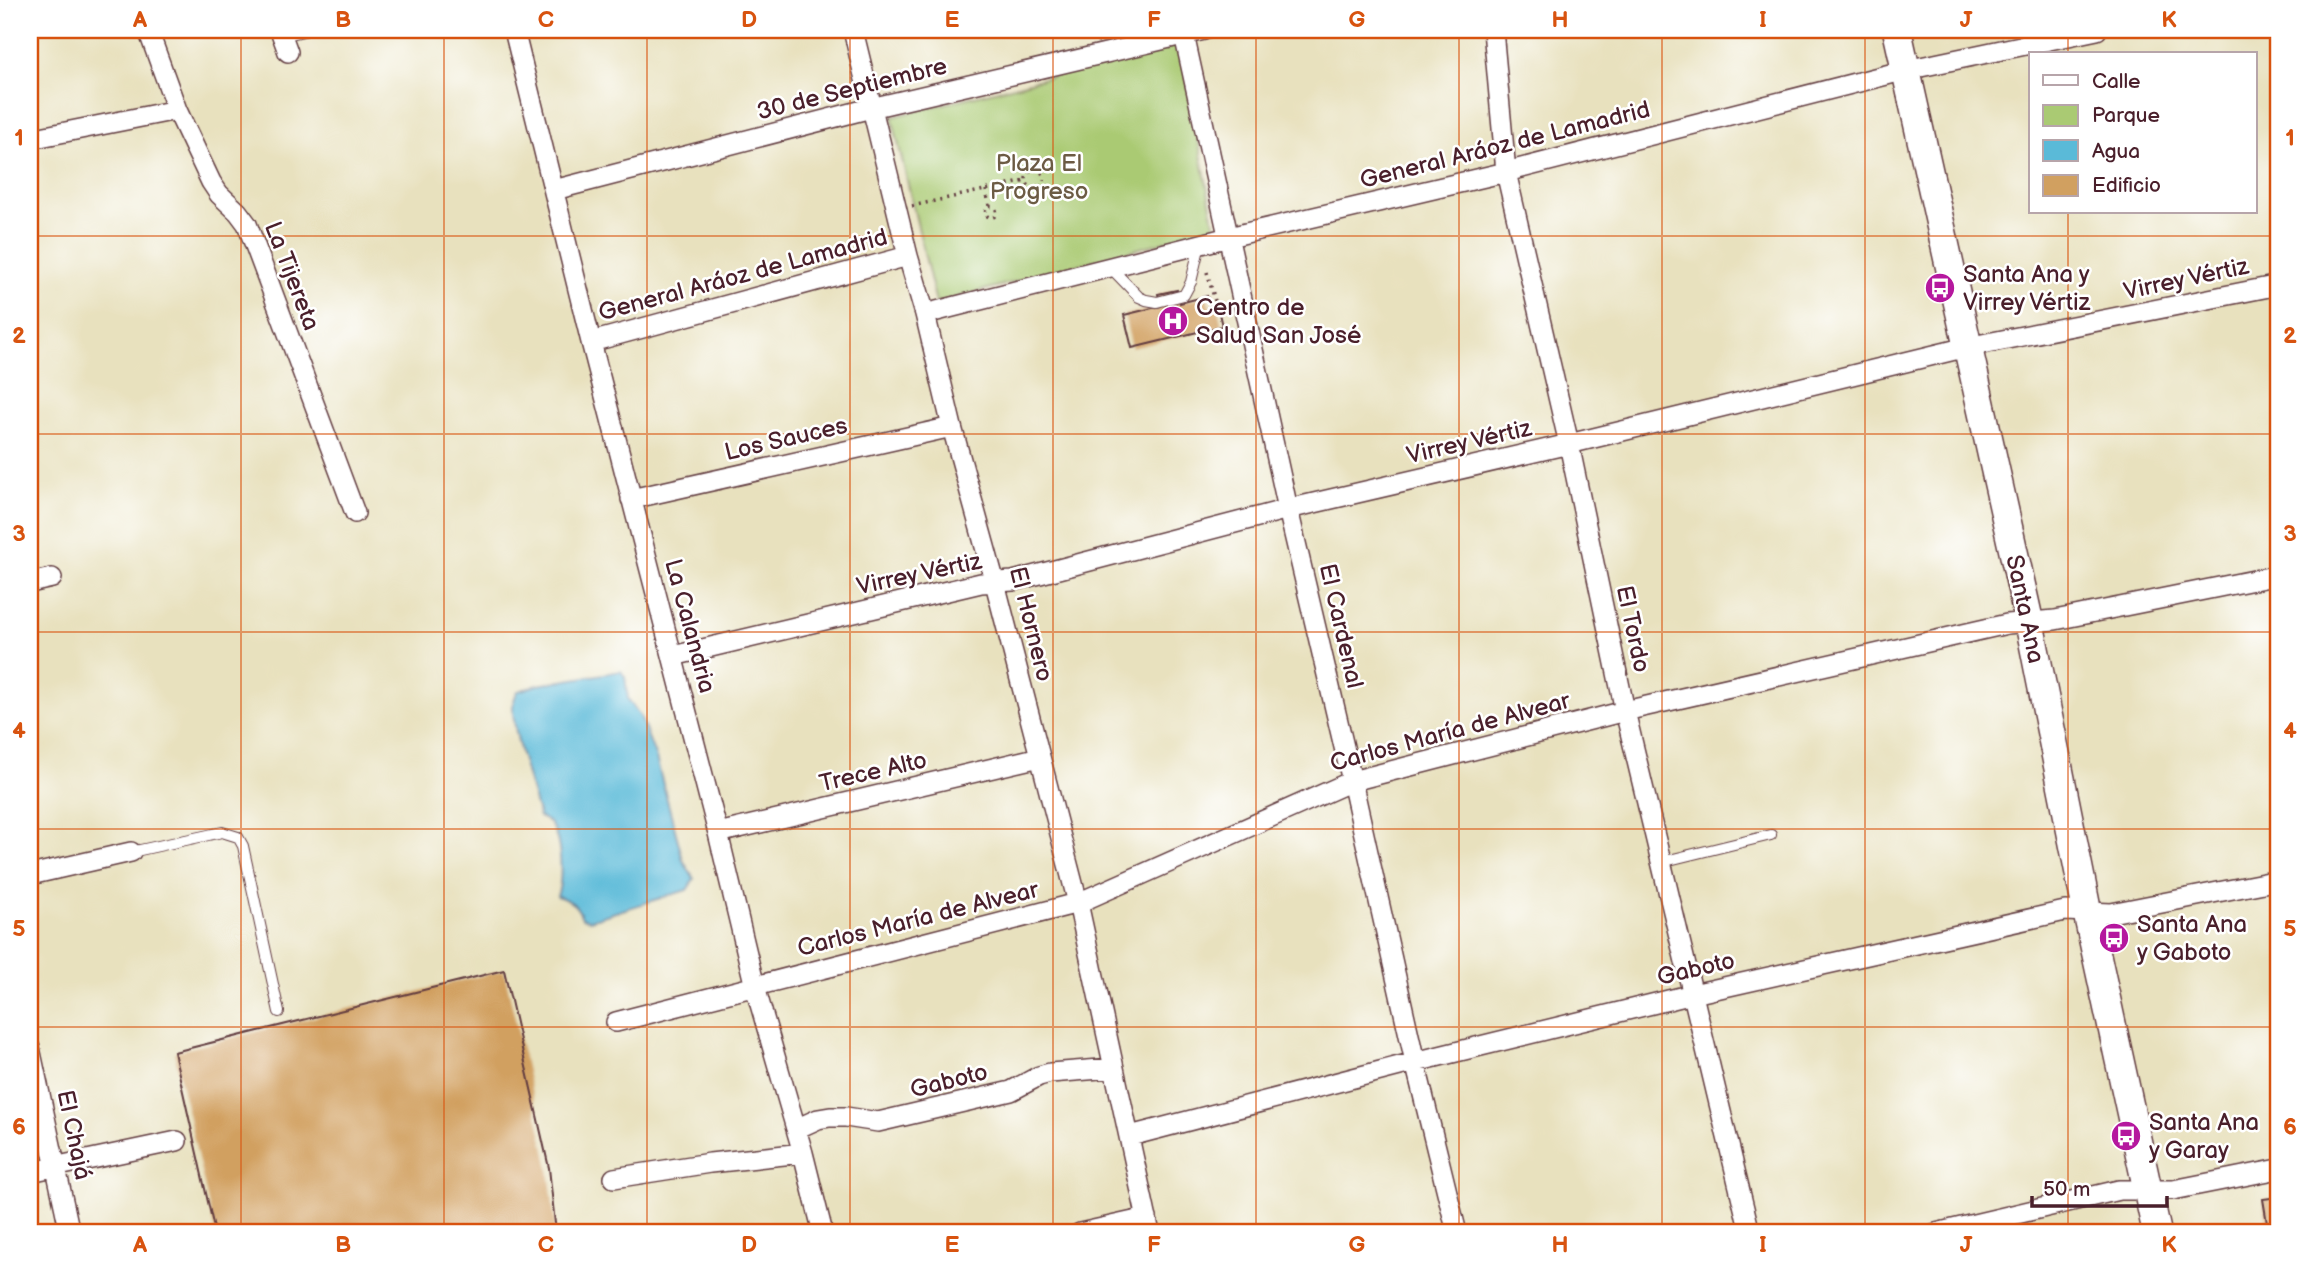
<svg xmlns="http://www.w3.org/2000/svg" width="2309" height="1263" font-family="'Balsamiq Sans',sans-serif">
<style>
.green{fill:#aaca73;stroke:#7a744f;stroke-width:2}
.water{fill:#5abad8;stroke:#526c82;stroke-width:2}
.building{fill:#d1a060}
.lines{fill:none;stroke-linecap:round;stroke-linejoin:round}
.lane-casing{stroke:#623c41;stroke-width:12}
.street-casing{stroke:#623c41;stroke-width:22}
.secondary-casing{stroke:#623c41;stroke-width:31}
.path{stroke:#623c41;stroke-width:3.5;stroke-dasharray:2 5;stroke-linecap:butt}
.lane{stroke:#fff;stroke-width:10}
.street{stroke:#fff;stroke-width:19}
.secondary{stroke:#fff;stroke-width:28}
.grid{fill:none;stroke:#d8530f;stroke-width:2;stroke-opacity:0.55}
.labels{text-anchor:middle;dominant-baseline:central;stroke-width:5;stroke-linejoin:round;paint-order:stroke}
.street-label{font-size:24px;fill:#4a1f2b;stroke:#fff}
.park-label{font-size:24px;fill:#6c5b44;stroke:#fff}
.poi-label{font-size:24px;fill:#4a1f2b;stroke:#fff;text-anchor:start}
.neatline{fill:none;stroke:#d8530f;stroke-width:2.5}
.grid-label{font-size:23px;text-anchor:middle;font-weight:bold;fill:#d8530f}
</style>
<rect width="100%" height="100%" fill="#fff"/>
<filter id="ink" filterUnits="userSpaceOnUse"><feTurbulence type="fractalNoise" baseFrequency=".0143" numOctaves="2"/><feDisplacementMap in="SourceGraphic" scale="14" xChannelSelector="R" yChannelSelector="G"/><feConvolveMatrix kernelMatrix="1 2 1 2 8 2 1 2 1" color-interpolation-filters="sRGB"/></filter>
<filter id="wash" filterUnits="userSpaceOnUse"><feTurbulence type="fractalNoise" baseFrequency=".00686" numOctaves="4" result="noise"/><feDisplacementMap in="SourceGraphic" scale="28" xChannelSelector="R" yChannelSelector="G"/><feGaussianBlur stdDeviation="1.57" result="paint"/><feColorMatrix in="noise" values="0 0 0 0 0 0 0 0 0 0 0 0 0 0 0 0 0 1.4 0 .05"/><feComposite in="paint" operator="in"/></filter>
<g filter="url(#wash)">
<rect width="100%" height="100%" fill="#e8e1be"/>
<!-- green -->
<path class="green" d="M 1180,44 L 1215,228 L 936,303 L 892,117 Z"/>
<!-- water -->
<path class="water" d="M 621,671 L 625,677 L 628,699 L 640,716 L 656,758 L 683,860 L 694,879 L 687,890 L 590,920 L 582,918 C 577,904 571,901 557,896 C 563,880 562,837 549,823 C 547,820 543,819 539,817 C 530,783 517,748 513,713 C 512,704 514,698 518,691 L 538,685 Z"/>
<g id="blocks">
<!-- building -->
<path class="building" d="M 1177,290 L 1180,303 L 1207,296 L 1210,307 L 1217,305 L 1222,326 L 1132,348 L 1124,315 L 1161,306 L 1158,294 Z
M 504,970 L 549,1168 L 556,1233 L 215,1233 L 174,1052 Z
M 2279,1197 L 2279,1227 L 2268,1229 L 2263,1199 Z"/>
</g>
</g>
<g filter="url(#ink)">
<use href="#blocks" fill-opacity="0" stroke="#623c41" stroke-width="2"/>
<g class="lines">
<!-- lane casing -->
<g class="lane-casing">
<path id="lane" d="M 282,36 L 308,30
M 1110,267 L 1139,297 L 1146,300 L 1157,302 L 1180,296 L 1184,295 L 1191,282 L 1200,244
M 131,852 L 222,832 L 238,837 L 243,846 L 279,1012
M 1661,862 L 1771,835"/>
</g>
<!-- street casing -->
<g class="street-casing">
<path id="street" d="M 148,30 L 177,110 L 211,182 L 219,194 L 238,212 L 247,224 L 355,513
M 280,30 L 288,52
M 514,30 L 591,342 L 718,833 L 755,987 L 803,1153 L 823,1233
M 853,30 L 908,256 L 925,314 L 952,427 L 995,583 L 1078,903 L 1150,1233
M 1183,30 L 1288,509 L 1352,781 L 1415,1062 L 1457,1233
M 1493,30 L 1506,172 L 1569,444 L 1625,711 L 1750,1233
M 30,139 L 177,110
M 554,190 L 871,108 L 1204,30
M 925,314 L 1229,237 L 1506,172 L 1906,70 L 2097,30
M 591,342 L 908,256
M 631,499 L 952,427
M 30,583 L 52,578
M 673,656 L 981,583 L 1013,581 L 1288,509 L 1569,444 L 1967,347 L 2279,285
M 718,833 L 1040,757
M 30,875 L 131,852
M 616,1022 L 1078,903 L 1352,781 L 1625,711 L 2007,624 L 2055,620 L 2279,575
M 30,1048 L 70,1233
M 796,1129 L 818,1119 L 830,1117 L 846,1117 L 878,1122 L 1011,1091 L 1039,1076 L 1050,1073 L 1113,1068
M 1130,1136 L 1415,1062 L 1693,994 L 2065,911 L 2111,913 L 2279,880
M 30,1172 L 177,1141
M 614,1178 L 710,1163 L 803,1153
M 1080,1233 L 1147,1218
M 1936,1233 L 2119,1190 L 2173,1190 L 2279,1169"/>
</g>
<!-- secondary casing -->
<g class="secondary-casing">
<path id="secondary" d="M 1897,30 L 2029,621 L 2087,911 L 2157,1233"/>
</g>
<!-- path -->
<path class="path" d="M1026 179a9 9 0 1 1 18 0a9 9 0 1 1-18 0Z
M 986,190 L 989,206
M 912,206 L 1026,181
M985.5 212a5.5 5.5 0 1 1 11 0a5.5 5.5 0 1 1-11 0Z
M 1207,272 L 1215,301 L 1211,302"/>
<!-- lane -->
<use href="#lane" class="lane"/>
<!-- street -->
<use href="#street" class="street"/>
<!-- secondary -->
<use href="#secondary" class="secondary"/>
</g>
</g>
<!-- grid -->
<path class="grid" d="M 241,30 L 241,1233M 444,30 L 444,1233M 647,30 L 647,1233M 850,30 L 850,1233M 1053,30 L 1053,1233M 1256,30 L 1256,1233M 1459,30 L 1459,1233M 1662,30 L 1662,1233M 1865,30 L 1865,1233M 2068,30 L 2068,54M 2068,212 L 2068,1233M 30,236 L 2279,236M 30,434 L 2279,434M 30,632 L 2279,632M 30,829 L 2279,829M 30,1027 L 2279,1027"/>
<!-- icons -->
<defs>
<g id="bus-disc" transform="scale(1.575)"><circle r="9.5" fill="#b5179e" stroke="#fff"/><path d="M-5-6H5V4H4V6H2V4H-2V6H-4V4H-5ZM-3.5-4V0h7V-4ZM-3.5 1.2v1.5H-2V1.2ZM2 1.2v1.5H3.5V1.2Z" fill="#fff"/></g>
<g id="hospital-disc" transform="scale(1.575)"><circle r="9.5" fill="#b5179e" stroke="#fff"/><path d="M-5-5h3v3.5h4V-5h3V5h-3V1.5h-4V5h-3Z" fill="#fff"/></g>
</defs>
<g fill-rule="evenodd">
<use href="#bus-disc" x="1940" y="288"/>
<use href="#hospital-disc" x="1173" y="321"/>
<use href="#bus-disc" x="2114" y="938"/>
<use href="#bus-disc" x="2126" y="1136"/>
</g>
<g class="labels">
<!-- street labels -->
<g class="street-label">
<text transform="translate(852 89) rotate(-14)">30 de Septiembre</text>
<text transform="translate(1505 145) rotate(-14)">General Aráoz de Lamadrid</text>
<text transform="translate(743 275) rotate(-15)">General Aráoz de Lamadrid</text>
<text transform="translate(292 276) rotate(69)">La Tijereta</text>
<text transform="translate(2186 279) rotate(-12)">Virrey Vértiz</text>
<text transform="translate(786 439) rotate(-13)">Los Sauces</text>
<text transform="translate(1469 442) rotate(-13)">Virrey Vértiz</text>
<text transform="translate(919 574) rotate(-12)">Virrey Vértiz</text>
<text transform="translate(2025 609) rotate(78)">Santa Ana</text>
<text transform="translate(1031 624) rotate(76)">El Hornero</text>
<text transform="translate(690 626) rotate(75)">La Calandria</text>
<text transform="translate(1341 626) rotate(77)">El Cardenal</text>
<text transform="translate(1633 629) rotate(78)">El Tordo</text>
<text transform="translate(1450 732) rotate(-15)">Carlos María de Alvear</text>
<text transform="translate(873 772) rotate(-13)">Trece Alto</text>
<text transform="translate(918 919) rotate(-14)">Carlos María de Alvear</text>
<text transform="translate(1696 969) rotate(-13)">Gaboto</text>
<text transform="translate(949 1081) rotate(-14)">Gaboto</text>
<text transform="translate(74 1135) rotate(78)">El Chajá</text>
</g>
<!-- park labels -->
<g class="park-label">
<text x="1039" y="163">Plaza El<tspan x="1039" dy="28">Progreso</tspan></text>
</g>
<!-- poi labels -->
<g class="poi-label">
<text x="1963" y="274">Santa Ana y<tspan x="1963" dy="28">Virrey Vértiz</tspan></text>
<text x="1196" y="307">Centro de<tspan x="1196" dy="28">Salud San José</tspan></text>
<text x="2137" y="924">Santa Ana<tspan x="2137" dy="28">y Gaboto</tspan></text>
<text x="2149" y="1122">Santa Ana<tspan x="2149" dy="28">y Garay</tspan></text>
</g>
</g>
<!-- margin -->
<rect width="2309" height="1263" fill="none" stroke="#fff" stroke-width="77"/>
<!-- legend -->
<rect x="2029" y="52" width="228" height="161" fill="#ffffff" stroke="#b7a5aa" stroke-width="2"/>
<rect x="2043" y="75" width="35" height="10" fill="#ffffff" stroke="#b7a5aa" stroke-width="2"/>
<text x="2092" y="88" font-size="21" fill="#4a1f2b">Calle</text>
<rect x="2043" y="105" width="35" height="21" fill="#aaca73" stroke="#b7a5aa" stroke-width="2"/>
<text x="2092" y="122" font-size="21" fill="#4a1f2b">Parque</text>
<rect x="2043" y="140" width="35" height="21" fill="#5abad8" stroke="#b7a5aa" stroke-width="2"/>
<text x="2092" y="158" font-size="21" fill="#4a1f2b">Agua</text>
<rect x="2043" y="175" width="35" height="21" fill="#d1a060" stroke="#b7a5aa" stroke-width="2"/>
<text x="2092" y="192" font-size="21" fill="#4a1f2b">Edificio</text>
<!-- scale -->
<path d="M2032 1196v10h135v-10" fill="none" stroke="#4a1f2b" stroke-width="3.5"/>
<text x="2043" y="1196" font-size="21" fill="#4a1f2b" stroke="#ffffff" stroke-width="5" paint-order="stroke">50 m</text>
<rect x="38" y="38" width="2232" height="1186" class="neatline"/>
<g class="grid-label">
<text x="140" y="27">A</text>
<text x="343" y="27">B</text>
<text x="546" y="27">C</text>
<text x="749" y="27">D</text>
<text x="952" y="27">E</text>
<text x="1154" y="27">F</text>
<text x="1357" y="27">G</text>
<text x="1560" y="27">H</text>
<text x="1763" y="27">I</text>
<text x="1966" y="27">J</text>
<text x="2169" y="27">K</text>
<text x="19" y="145">1</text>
<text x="2290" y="145">1</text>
<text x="19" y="343">2</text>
<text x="2290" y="343">2</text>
<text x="19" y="541">3</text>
<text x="2290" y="541">3</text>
<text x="19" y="738">4</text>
<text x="2290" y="738">4</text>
<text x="19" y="936">5</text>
<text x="2290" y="936">5</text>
<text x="19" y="1134">6</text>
<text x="2290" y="1134">6</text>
<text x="140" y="1252">A</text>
<text x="343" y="1252">B</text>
<text x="546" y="1252">C</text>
<text x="749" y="1252">D</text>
<text x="952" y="1252">E</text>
<text x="1154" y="1252">F</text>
<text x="1357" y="1252">G</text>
<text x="1560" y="1252">H</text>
<text x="1763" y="1252">I</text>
<text x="1966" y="1252">J</text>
<text x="2169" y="1252">K</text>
</g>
</svg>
